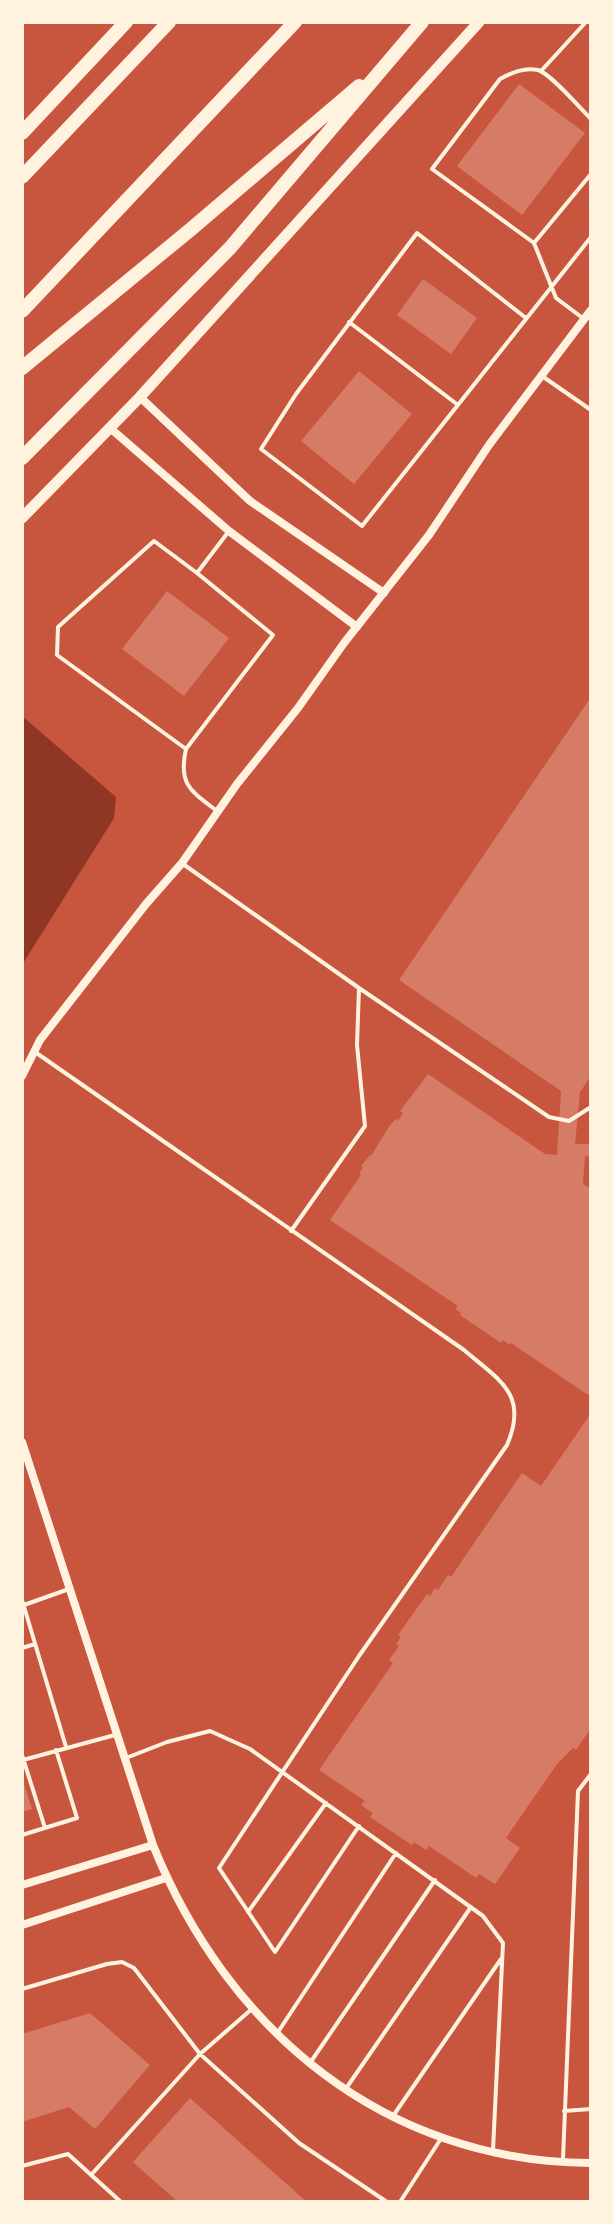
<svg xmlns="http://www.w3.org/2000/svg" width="613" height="2224" font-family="'Archivo Narrow',sans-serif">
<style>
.water{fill:#8f3625}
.building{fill:#d67c66}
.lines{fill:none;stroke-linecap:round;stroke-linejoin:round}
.service{stroke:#fff3e0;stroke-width:4}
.minor{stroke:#fff3e0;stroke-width:8}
.secondary{stroke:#fff3e0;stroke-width:11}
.motorway{stroke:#fff3e0;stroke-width:14}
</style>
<rect width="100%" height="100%" fill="#c8553d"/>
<!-- water -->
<path class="water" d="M 22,716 L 116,797 L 114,818 L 22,965 Z"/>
<!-- building -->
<path class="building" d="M 519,84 L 585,133 L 522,215 L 457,166 Z
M 423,279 L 477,318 L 451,354 L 397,315 Z
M 359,371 L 412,414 L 354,484 L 301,441 Z
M 167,591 L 229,638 L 184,696 L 122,649 Z
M 591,697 L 591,1076 L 580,1092 L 575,1144 L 591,1144 L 591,1157 L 585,1156 L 583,1184 L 591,1189 L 591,1397 L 511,1343 L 509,1345 L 503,1340 L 501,1343 L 460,1315 L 461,1313 L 455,1309 L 458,1306 L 330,1220 L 361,1175 L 359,1174 L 363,1167 L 361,1166 L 370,1155 L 371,1156 L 390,1125 L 396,1119 L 398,1121 L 403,1113 L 400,1111 L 428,1074 L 545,1154 L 557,1155 L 561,1091 L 399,980 Z
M 591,1413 L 591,1728 L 576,1750 L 573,1748 L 557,1764 L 506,1838 L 520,1848 L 495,1884 L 479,1874 L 476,1878 L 429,1846 L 426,1850 L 414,1842 L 412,1845 L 370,1817 L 373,1813 L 361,1805 L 365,1801 L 319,1770 L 393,1663 L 389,1660 L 399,1646 L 396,1644 L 401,1637 L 398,1635 L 427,1594 L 430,1596 L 435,1588 L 438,1590 L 448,1575 L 451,1577 L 522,1473 L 541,1486 Z
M 22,1778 L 32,1809 L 22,1812 Z
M 90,2013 L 150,2065 L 95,2129 L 69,2107 L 22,2122 L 22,2034 Z
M 190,2098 L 307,2202 L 178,2202 L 133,2162 Z"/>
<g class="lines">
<!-- service -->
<path class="service" d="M 541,71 L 586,22
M 534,243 L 591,174
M 526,318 L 417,233 L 296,394 L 261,449 L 362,526 L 591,237
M 584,319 L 556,298 L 534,243 L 432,169 L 500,79 C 511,73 524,67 538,70 C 551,74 580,108 591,119
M 349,322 L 458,405
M 542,376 L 591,410
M 197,573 L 273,635 L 186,749 C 178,785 191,791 217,811
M 186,749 L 57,655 L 58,627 L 154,541 L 197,573 L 229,531
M 183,864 L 359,988 L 357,1045 L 365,1126 L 291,1231
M 359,988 L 549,1117 L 569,1121 L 591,1107
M 35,1052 L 464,1350 C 499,1380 529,1394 507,1445 L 359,1656 L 219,1868 L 275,1952 L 359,1826
M 22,1600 L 66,1747
M 24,1605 L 69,1589
M 22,1648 L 35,1644
M 22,1755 L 45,1828
M 126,1758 L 167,1742 L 210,1731 L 250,1749 L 483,1916 L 503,1943 L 493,2150
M 23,1760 L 115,1735
M 22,1835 L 77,1818 L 56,1750
M 248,1912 L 326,1803
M 22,1989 L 107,1964 L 122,1962 L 134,1968 L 200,2054 L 253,2008
M 278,2032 L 396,1853
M 310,2063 L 435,1880
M 347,2087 L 471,1907
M 564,2111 L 591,2109
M 393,2116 L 501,1959
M 563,2159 L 578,1791 L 591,1774
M 22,2166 L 68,2154 L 121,2202
M 91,2175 L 200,2054 L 299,2143 L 387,2202
M 400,2202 L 442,2137"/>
<!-- minor -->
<path class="minor" d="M 140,397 L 250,501 L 384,593
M 110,428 L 229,531 L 357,627
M 22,1076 L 40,1040 L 146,904 L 182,863 L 237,784 L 298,708 L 344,643 L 429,535 L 489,445 L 591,310
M 22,1442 L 153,1845 C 228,2031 385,2162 591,2163
M 22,1885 L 153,1845
M 22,1925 L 166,1878"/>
<!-- secondary -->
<path class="secondary" d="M 22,518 L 140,397 L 479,22"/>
<!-- motorway -->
<path class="motorway" d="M 22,133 L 126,22
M 22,177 L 169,22
M 22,311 L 295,22
M 22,368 L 190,230 L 359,86
M 22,458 L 230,248 L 422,22"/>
</g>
<!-- border -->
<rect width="613" height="2224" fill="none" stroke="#fff3e0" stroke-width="48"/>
</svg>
